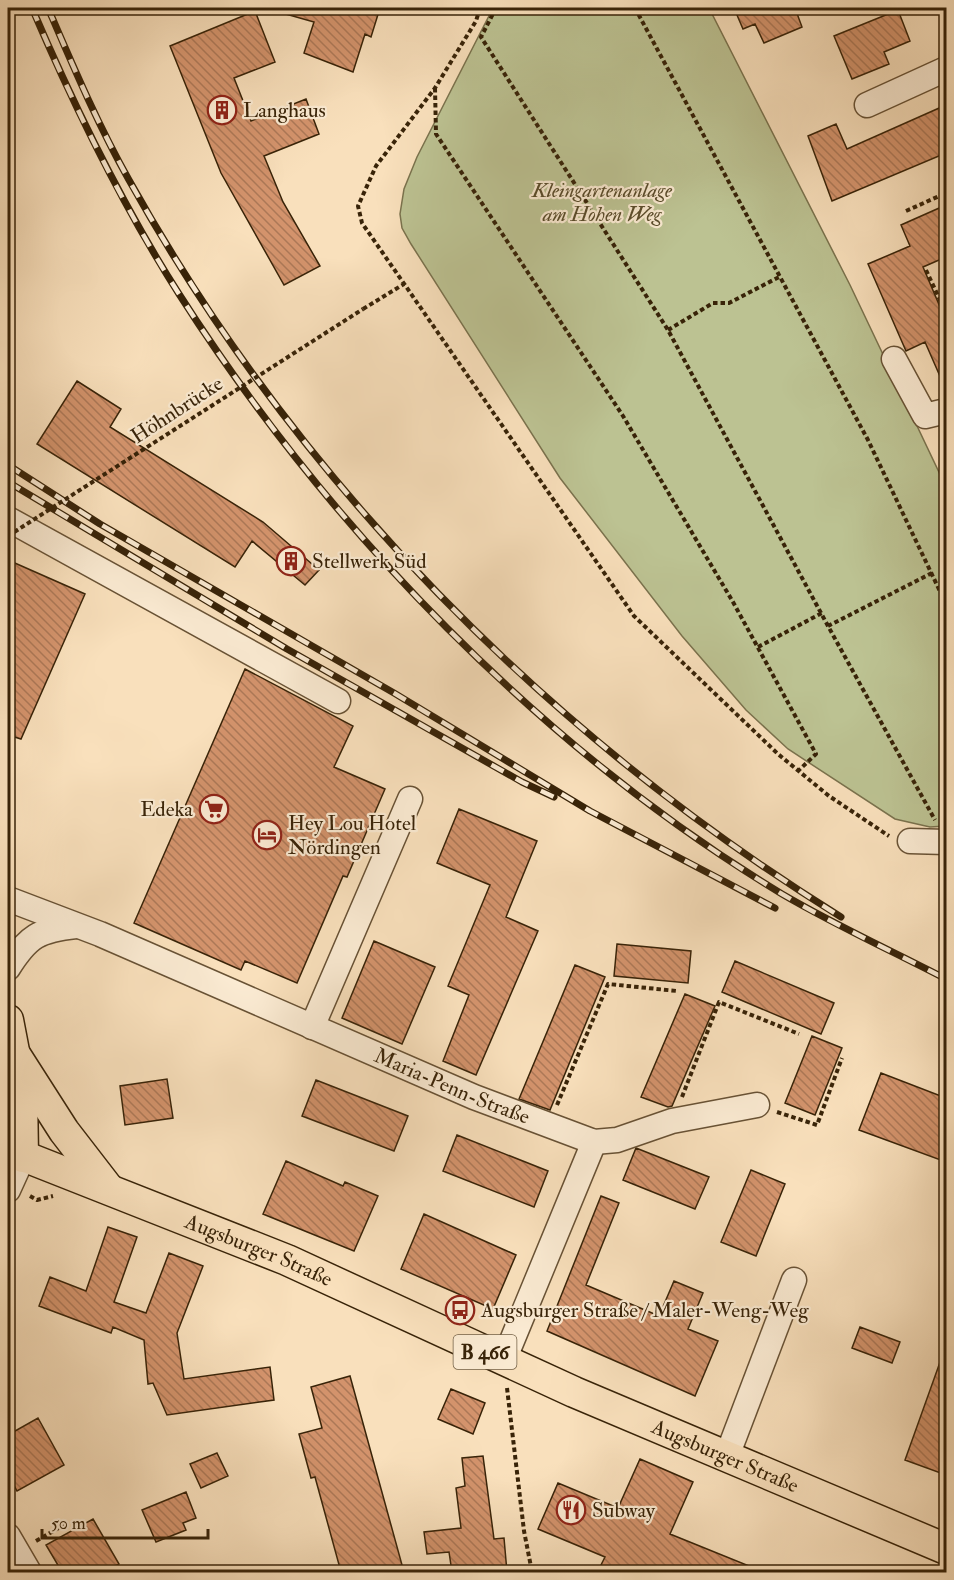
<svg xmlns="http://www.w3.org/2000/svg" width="954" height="1580" font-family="'IM FELL Double Pica',serif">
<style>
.green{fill:#bcc292;stroke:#7a724d;stroke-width:1.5}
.building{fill:url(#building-back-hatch);stroke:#382308;stroke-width:1.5}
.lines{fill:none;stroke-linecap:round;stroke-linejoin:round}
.minor-casing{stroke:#685235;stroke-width:27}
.major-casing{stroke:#382308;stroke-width:33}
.path{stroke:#382308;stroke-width:4;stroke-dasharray:4.5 3;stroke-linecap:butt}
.minor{stroke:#fbebd3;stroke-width:24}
.major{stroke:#f9e0bc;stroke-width:30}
.rail-casing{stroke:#382308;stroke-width:7}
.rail{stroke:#fbebd3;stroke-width:4.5;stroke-dasharray:14;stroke-linecap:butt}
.path-bridge{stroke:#382308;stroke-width:4;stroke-dasharray:4.5 3;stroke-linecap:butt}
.labels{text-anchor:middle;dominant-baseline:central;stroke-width:4.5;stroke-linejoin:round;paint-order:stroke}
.shield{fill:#fbebd3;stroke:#725f45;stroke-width:1.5}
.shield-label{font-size:20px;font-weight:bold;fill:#382308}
.poi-label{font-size:21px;fill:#382308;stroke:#fbebd3;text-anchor:start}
.park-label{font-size:21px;font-style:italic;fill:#594b2a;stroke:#fbebd3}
.street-label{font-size:21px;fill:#382308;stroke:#fbebd3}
</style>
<defs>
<pattern id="building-back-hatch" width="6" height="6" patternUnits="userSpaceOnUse" patternTransform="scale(1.5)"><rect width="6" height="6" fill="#d3936c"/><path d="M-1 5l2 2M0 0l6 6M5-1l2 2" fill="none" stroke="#ac7857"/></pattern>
</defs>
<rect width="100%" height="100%" fill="#f9e0bc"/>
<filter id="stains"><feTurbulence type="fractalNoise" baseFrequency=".00333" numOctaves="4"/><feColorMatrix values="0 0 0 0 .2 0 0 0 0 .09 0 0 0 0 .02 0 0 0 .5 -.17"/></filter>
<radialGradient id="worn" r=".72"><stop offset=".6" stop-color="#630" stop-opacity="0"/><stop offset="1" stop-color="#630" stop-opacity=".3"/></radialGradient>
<!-- green -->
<path class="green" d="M 493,8 L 709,8 L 850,285 L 946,487 L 946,826 L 930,827 L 895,819 L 788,749 L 746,710 L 682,636 L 560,478 L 411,244 L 402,228 L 400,214 L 404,189 L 417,157 Z"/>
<!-- building -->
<path class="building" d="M 283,8 L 380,8 L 371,37 L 365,34 L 353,72 L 304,53 L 314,22 L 282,13 Z
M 734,8 L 795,8 L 802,27 L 764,43 L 755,24 L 743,29 Z
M 898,10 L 910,41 L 884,52 L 889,64 L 852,79 L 834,36 Z
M 255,11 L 275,62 L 234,78 L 251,121 L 306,99 L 319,134 L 264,156 L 283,202 L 320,266 L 284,285 L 221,173 L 170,46 Z
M 946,105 L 946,153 L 832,201 L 808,136 L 836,124 L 847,149 Z
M 946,205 L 946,257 L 923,267 L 946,321 L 946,390 L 925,342 L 906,351 L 868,264 L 910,246 L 901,225 Z
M 77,381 L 121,409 L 110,427 L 263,522 L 319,570 L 305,585 L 252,541 L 235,567 L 37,444 Z
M 8,560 L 85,594 L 21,739 L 8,735 Z
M 245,669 L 353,726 L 334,767 L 385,789 L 347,877 L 343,876 L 297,983 L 245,961 L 241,970 L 134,923 Z
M 459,809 L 537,841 L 506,917 L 538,931 L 476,1075 L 443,1061 L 469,995 L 448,986 L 490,885 L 437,863 Z
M 374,941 L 435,967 L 402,1044 L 342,1018 Z
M 617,944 L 691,951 L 688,983 L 614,976 Z
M 735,961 L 834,1003 L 821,1034 L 722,992 Z
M 575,965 L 605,977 L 550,1110 L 519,1099 Z
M 685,994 L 715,1006 L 672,1106 L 668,1107 L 641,1097 Z
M 812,1036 L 842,1048 L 815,1115 L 785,1103 Z
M 881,1073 L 946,1098 L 946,1162 L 859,1130 Z
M 167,1079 L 173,1118 L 125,1125 L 120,1086 Z
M 316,1080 L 408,1116 L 394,1151 L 302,1116 Z
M 457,1135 L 548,1171 L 534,1207 L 443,1171 Z
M 636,1148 L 709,1177 L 695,1209 L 623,1180 Z
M 286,1161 L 343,1186 L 345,1182 L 378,1196 L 354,1251 L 263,1214 Z
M 751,1170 L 785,1184 L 756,1256 L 721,1242 Z
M 601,1196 L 619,1203 L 586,1285 L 659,1316 L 674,1281 L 703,1293 L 688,1329 L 718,1341 L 695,1396 L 547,1331 Z
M 424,1214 L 516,1255 L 493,1309 L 401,1269 Z
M 108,1227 L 137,1237 L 114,1302 L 146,1313 L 169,1253 L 203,1266 L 177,1333 L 184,1379 L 270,1367 L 274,1400 L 167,1415 L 153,1383 L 148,1384 L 144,1340 L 113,1327 L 111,1333 L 39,1306 L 50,1277 L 86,1291 Z
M 860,1327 L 900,1342 L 892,1363 L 852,1348 Z
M 944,1351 L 946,1351 L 946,1475 L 905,1460 Z
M 350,1376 L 402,1565 L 372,1572 L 341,1572 L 315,1477 L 311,1478 L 299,1434 L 322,1428 L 311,1387 Z
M 451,1389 L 485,1403 L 473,1434 L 438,1419 Z
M 38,1418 L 64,1465 L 17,1491 L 8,1474 L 8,1435 Z
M 217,1453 L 228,1476 L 201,1488 L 190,1464 Z
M 483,1456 L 494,1539 L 504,1538 L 507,1572 L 452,1572 L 449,1552 L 427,1554 L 424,1532 L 461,1528 L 456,1488 L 465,1486 L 462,1458 Z
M 640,1459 L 693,1482 L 670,1534 L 764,1572 L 611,1572 L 600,1567 L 605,1557 L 538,1529 L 558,1483 L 618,1508 Z
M 186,1492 L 196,1518 L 183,1523 L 186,1530 L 156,1542 L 142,1510 Z
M 93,1519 L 119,1564 L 104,1572 L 62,1572 L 46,1545 Z"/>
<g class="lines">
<!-- minor casing -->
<g class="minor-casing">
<g id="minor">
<path d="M 867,105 L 946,69"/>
<path d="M 894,359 L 925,416 L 946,411"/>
<path d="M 8,519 L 338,701"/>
<path d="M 910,841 L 946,842"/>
<path id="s1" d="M 8,899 L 100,934 L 474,1097 L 594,1142 L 617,1140 L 672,1121 L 757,1105"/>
<path d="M 8,968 C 28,936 39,930 76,926"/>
<path d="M 312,1027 L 410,799"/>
<path d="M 8,1190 L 23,1157"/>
<path d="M 504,1360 L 594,1142"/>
<path d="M 727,1456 L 794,1280"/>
<path d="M 8,1536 L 29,1572"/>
</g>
</g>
<!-- major casing -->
<g class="major-casing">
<g id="major">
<path d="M 8,1020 L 22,1093 L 23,1157"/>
<path d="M 16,1056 L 64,1131 L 108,1188"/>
<path id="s2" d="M 8,1150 L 287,1260 L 574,1392 L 946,1549"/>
</g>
</g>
<!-- path -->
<path class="path" d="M 480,8 L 476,21 L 435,88 L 376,166 L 358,206 L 362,223 L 634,616 L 778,754 L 829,796 L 889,836
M 496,8 L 481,37 L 668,330 L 828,626
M 635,8 L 868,440 L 946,604
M 394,12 L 396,8
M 435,88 L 436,134 L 623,416 L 733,602 L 816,754 L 798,771
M 906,211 L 946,193
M 926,270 L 946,313
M 363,309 L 404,284
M 668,330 L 713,303 L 729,303 L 781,276
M 932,573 L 828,626 L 935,820
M 758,647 L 822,613
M 682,1097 L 719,1002 L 799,1034
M 557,1105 L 608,984 L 677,991
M 777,1112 L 817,1125 L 842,1058
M 30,1196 L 37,1200 L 53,1196
M 507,1388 L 524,1531 L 532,1572
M 36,1541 L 64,1525"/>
<!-- minor -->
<use href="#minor" class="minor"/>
<!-- major -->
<use href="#major" class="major"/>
<!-- rail casing -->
<g class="rail-casing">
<path id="rail" d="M 32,8 C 74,106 121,203 179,294 C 330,530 541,748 782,894 C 835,925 892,951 946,979
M 48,8 C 73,66 98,125 129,180 C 297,482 548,735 841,917
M 8,465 L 100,524 L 394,693 L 590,811 L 775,908
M 8,482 L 287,649 L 522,782 L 554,797"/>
</g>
<!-- rail -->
<use href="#rail" class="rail"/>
<!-- path-bridge -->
<path class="path-bridge" d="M 8,536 L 363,309"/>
</g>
<!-- icons -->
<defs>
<g id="building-ring" transform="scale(1.5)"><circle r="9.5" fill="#fbebd3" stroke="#8f2418" stroke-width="1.5"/><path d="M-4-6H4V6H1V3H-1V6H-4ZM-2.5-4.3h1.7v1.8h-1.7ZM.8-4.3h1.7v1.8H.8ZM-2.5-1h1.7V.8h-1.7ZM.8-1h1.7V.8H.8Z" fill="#8f2418"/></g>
<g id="supermarket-ring" transform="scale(1.5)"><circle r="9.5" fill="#fbebd3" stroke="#8f2418" stroke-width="1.5"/><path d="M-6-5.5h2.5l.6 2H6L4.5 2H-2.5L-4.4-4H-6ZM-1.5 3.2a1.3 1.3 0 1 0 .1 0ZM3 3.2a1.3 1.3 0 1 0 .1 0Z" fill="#8f2418"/></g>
<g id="hotel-ring" transform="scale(1.5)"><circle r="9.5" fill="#fbebd3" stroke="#8f2418" stroke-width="1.5"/><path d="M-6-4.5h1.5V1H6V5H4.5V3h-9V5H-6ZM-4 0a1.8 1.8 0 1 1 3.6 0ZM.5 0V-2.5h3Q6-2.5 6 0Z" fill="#8f2418"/></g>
<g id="bus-ring" transform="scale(1.5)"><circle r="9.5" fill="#fbebd3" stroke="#8f2418" stroke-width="1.5"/><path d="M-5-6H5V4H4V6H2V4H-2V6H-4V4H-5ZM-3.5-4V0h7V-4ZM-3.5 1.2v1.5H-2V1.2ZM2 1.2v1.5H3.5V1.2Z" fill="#8f2418"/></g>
<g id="restaurant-ring" transform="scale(1.5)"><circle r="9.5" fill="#fbebd3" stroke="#8f2418" stroke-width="1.5"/><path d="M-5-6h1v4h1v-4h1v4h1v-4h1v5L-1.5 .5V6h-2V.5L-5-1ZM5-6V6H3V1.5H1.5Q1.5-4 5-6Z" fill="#8f2418"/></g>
</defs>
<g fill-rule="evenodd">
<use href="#building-ring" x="222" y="110"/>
<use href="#building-ring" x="291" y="561"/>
<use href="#supermarket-ring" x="214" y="809"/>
<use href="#hotel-ring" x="267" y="835"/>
<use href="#bus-ring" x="460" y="1310"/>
<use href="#restaurant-ring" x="571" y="1510"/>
</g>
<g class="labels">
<!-- shield labels -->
<rect class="shield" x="453.5" y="1335" width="63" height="34" rx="4.5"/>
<g class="shield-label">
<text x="485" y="1352">B 466</text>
</g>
<!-- poi labels -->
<g class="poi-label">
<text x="243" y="110">Langhaus</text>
<text x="312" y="561">Stellwerk Süd</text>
<text x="193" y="809" text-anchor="end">Edeka</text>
<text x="288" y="823">Hey Lou Hotel<tspan x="288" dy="24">Nördingen</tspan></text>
<text x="481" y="1310">Augsburger Straße / Maler-Weng-Weg</text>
<text x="592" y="1510">Subway</text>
</g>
<!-- park labels -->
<g class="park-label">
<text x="602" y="190">Kleingartenanlage<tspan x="602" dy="24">am Hohen Weg</tspan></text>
</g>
<!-- street labels -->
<g class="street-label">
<text transform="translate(177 410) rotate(-33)">Höhnbrücke</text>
<text stroke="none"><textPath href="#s1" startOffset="482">Maria-Penn-Straße</textPath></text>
<text stroke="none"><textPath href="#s2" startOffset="270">Augsburger Straße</textPath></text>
<text stroke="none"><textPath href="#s2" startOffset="780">Augsburger Straße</textPath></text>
</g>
</g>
<!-- margin -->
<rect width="954" height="1580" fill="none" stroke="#f9e0bc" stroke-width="30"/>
<rect x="9" y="9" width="936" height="1562" fill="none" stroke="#382308" stroke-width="3"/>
<rect x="15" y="15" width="924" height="1550" fill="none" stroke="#382308" stroke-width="1.5"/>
<!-- scale -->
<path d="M42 1529v9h166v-9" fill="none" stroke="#382308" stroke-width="3"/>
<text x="51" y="1529" font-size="18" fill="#382308" stroke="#fbebd3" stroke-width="4.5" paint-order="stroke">50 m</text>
<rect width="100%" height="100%" filter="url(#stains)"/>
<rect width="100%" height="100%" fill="url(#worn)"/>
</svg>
